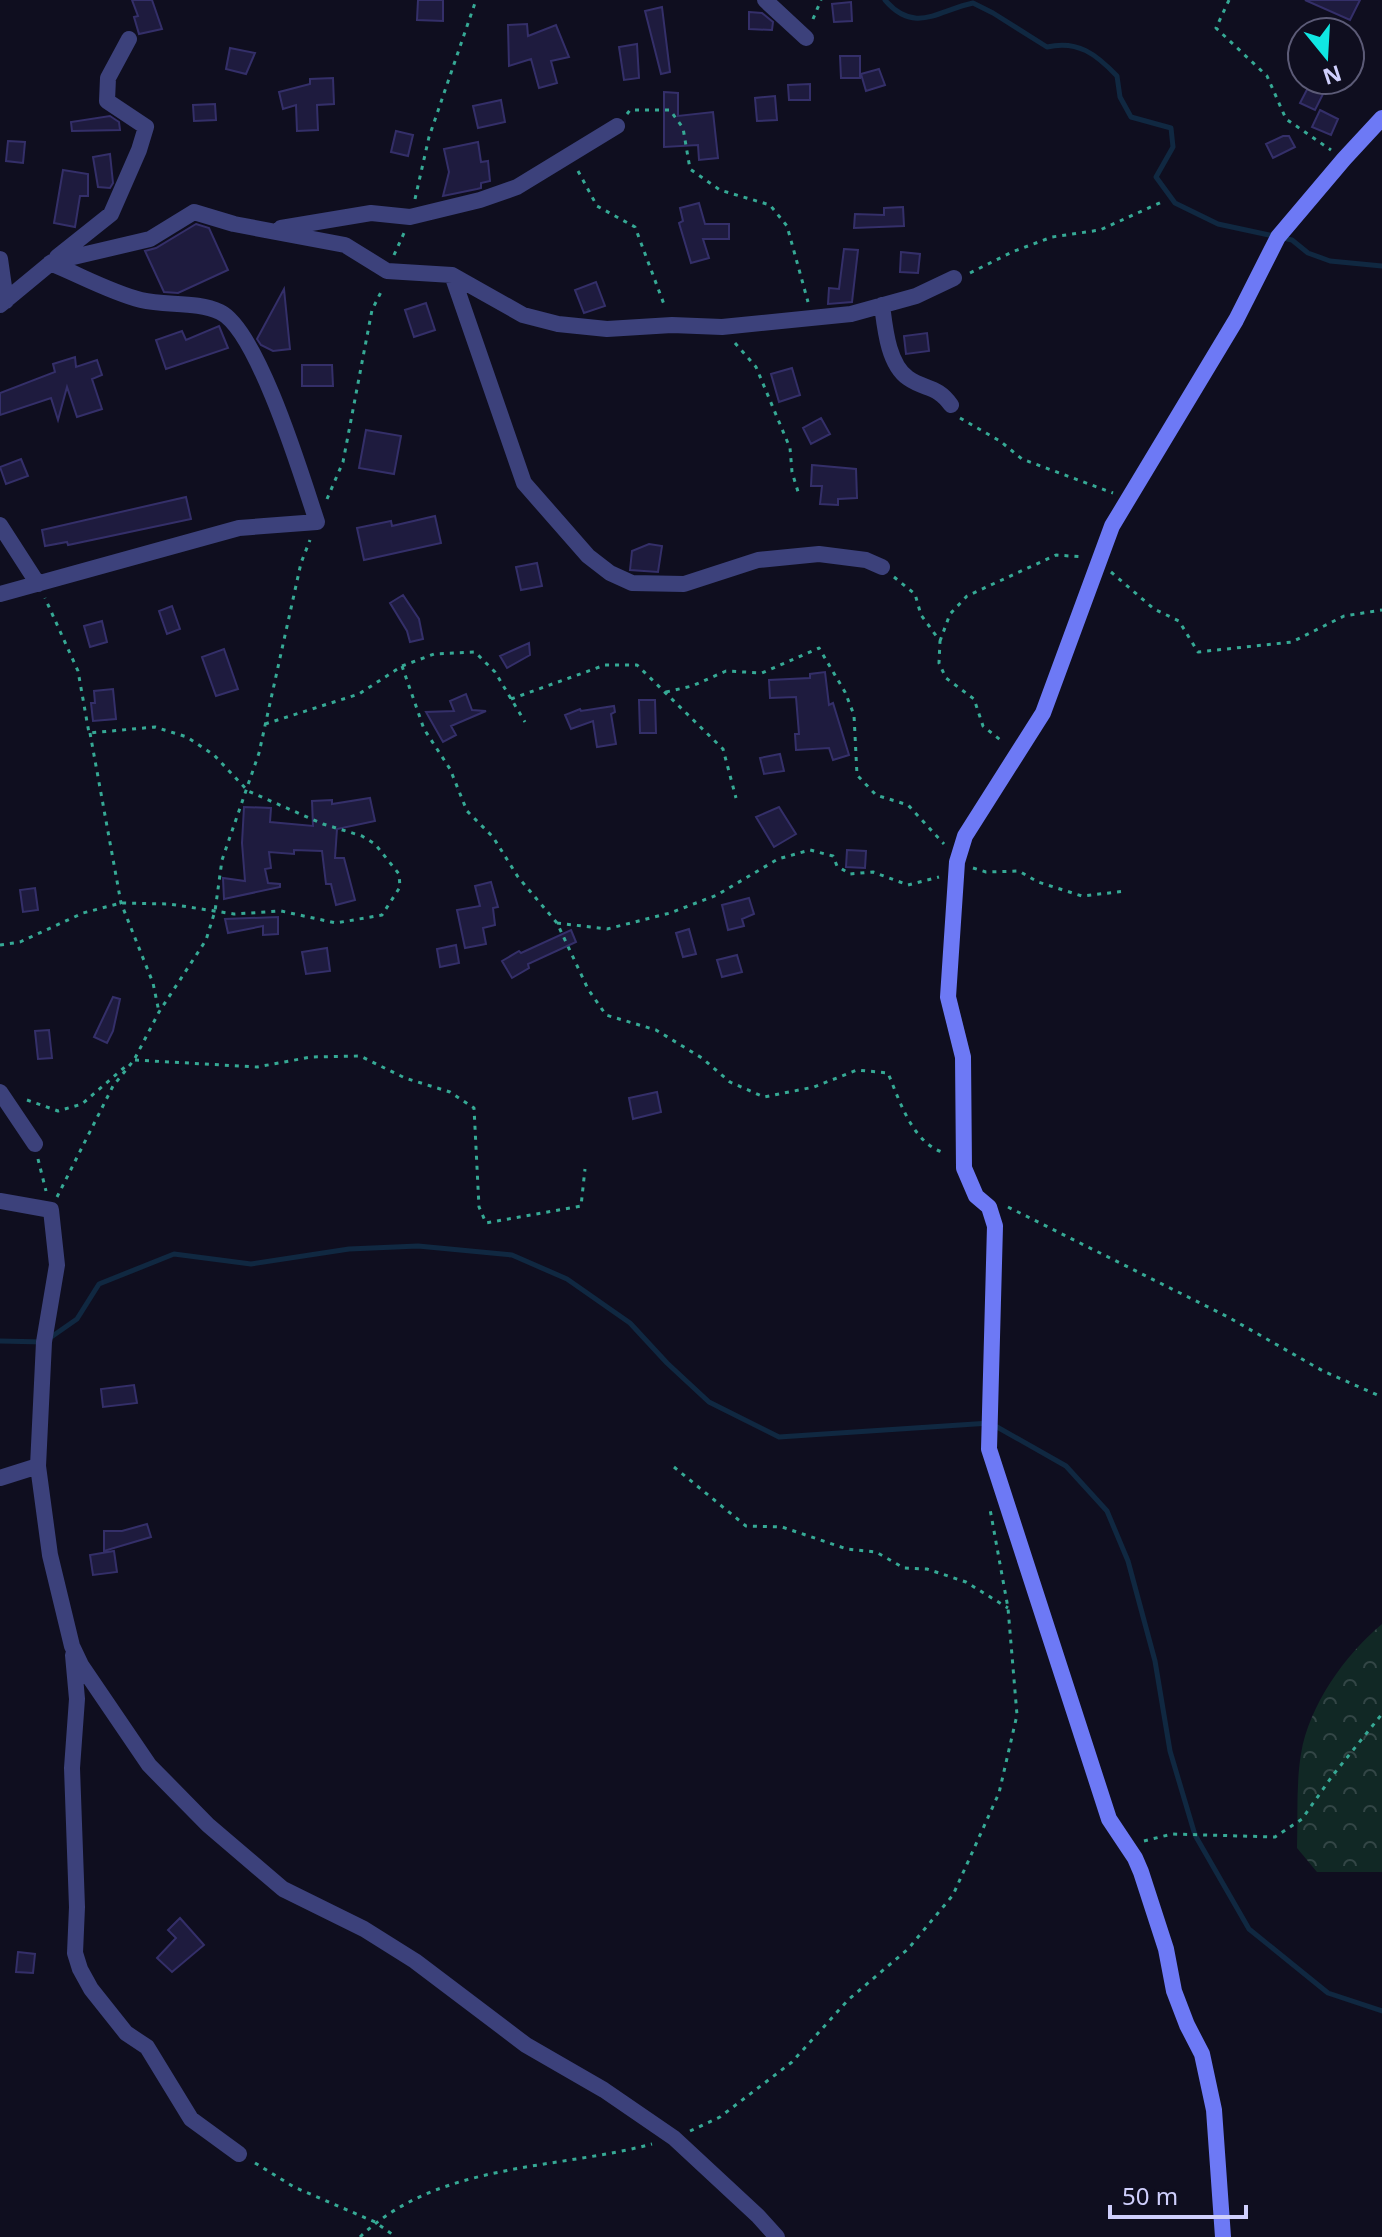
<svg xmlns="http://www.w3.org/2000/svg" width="1382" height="2237" font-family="'Noto Sans',sans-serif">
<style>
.forest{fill:url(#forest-crowns)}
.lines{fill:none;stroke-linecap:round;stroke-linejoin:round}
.stream{stroke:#102841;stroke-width:5}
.building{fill:#1e1b3e;stroke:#342f69;stroke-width:2}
.path{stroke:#36a995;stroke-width:3;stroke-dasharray:4 6;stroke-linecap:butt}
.street{stroke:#3c417b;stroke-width:16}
.secondary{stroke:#6d79f5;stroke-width:16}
</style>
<defs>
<pattern id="forest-crowns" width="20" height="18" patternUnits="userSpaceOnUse" patternTransform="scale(2)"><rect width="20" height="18" fill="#112825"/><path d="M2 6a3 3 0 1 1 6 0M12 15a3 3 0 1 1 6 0" fill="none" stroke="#334646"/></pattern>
</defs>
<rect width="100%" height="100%" fill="#0f0e1f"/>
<!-- forest -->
<path class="forest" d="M 1382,1624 L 1382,1872 L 1317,1872 L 1297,1848 C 1298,1817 1296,1784 1301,1754 C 1309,1705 1345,1655 1382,1624 Z"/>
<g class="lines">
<!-- stream -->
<path class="stream" d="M 885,0 C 915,35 939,10 973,3 L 993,13 L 1047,47 C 1078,40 1096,54 1117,76 L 1120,97 L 1131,117 L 1171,128 L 1173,147 L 1156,177 L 1175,203 L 1218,224 L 1292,240 L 1308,253 L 1330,261 L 1382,266
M 0,1341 L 44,1342 L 77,1319 L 99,1284 L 174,1254 L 251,1264 L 349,1249 L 418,1246 L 512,1255 L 567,1279 L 630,1323 L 667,1363 L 709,1402 L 779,1437 L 990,1423 L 1066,1466 L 1107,1511 L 1128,1561 L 1155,1661 L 1170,1751 L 1195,1835 L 1249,1929 L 1328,1993 L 1382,2011"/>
</g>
<!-- building -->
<path class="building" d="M 132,0 L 152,0 L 162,29 L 139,34 L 134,17 L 138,16 Z
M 418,0 L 443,0 L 443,21 L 417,20 Z
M 1305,0 L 1360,0 L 1350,20 Z
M 851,2 L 852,21 L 834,22 L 832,4 Z
M 662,7 L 670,72 L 661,74 L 645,11 Z
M 749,12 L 762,13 L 773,22 L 772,30 L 749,29 Z
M 527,24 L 528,36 L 556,25 L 569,57 L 551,61 L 557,83 L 539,88 L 531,59 L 509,66 L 508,25 Z
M 637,44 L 639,78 L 624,80 L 619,47 Z
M 230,48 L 255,53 L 246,74 L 226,69 Z
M 840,56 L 860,56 L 860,78 L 841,78 Z
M 879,69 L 885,85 L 866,91 L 861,74 Z
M 333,78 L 334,104 L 317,105 L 318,130 L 297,131 L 296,105 L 283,109 L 279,92 L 310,84 L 310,79 Z
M 1312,80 L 1330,80 L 1315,110 L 1300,103 Z
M 810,84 L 810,100 L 789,100 L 788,85 Z
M 664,92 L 678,93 L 678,116 L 713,112 L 718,158 L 699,160 L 698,145 L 664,147 Z
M 775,96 L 777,120 L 757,121 L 755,98 Z
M 501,100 L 505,122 L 478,128 L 473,106 Z
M 215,104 L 216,120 L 194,121 L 193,105 Z
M 1320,110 L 1338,119 L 1331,135 L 1312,127 Z
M 110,116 L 119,122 L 120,130 L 72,131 L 71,122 Z
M 396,131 L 413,135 L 408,156 L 391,152 Z
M 1283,136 L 1289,136 L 1295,147 L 1273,158 L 1266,144 Z
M 8,141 L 25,142 L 23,163 L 6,161 Z
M 478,142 L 481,162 L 488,161 L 490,181 L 481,183 L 481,188 L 477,189 L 443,196 L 449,172 L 444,149 Z
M 110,154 L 113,183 L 110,188 L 98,187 L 93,157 Z
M 63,170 L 88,174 L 88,196 L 80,196 L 75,227 L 54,223 Z
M 699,203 L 705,224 L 729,224 L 729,239 L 703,239 L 709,258 L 691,263 L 679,223 L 683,221 L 680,208 Z
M 903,207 L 904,226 L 854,228 L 855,214 L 884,215 L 884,208 Z
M 196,224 L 209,228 L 228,270 L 178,293 L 164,292 L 145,251 L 156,248 Z
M 844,249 L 858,250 L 852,302 L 828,304 L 829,288 L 839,289 Z
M 901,252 L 920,254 L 918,273 L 900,272 Z
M 596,282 L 605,306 L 584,313 L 575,290 Z
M 284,289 L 290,349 L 273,351 L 261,345 L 257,339 Z
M 426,303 L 435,330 L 414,337 L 405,310 Z
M 219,326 L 228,348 L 166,369 L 156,340 L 182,331 L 186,340 Z
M 927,333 L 929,351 L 906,354 L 904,336 Z
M 75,357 L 76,367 L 97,360 L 102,375 L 92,379 L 102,409 L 77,417 L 67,387 L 58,420 L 51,398 L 0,415 L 0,393 L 55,372 L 53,364 Z
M 302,365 L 332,365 L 333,386 L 302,386 Z
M 792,368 L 800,395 L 779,402 L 771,374 Z
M 821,418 L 830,434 L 811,444 L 803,428 Z
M 366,430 L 401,436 L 394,474 L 359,468 Z
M 21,459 L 28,476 L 6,484 L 0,467 Z
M 812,465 L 856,469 L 857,498 L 838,499 L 838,505 L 820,504 L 822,486 L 811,486 Z
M 186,497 L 191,519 L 68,545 L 67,542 L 45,546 L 42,530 Z
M 435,516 L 441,543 L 364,560 L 357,528 L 391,521 L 392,526 Z
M 649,544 L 662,546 L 658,572 L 630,570 L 632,551 Z
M 537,563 L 542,586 L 521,590 L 516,567 Z
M 403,595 L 419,619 L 423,639 L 410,642 L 407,631 L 390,603 Z
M 172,606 L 180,629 L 167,634 L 159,611 Z
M 102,621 L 107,642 L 90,647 L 84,626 Z
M 529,643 L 530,655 L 507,668 L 500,656 Z
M 224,649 L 238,689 L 216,696 L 202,657 Z
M 825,672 L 829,705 L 833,703 L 849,755 L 833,760 L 829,748 L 796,750 L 795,734 L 799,734 L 796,697 L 770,698 L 769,680 L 810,678 L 810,674 Z
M 113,689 L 116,719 L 93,721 L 91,703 L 95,703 L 94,691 Z
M 466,694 L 472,710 L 486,711 L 451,726 L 456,735 L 443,742 L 426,712 L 454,711 L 450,701 Z
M 639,700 L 655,700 L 656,733 L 640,733 Z
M 614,706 L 615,712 L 611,714 L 616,744 L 597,747 L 593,721 L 571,729 L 565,715 L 580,709 L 581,711 Z
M 780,754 L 784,771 L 764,774 L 760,758 Z
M 370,798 L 375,821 L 337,829 L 335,858 L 344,858 L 355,900 L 336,905 L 331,884 L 326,884 L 322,851 L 294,850 L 294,854 L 269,852 L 271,868 L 265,869 L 268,883 L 280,884 L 280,887 L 224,899 L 223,878 L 245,881 L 242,843 L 244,807 L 271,808 L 270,822 L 313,826 L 312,801 L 332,800 L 332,804 Z
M 779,807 L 796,834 L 774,847 L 756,817 Z
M 847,850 L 866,851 L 865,868 L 846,867 Z
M 491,882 L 498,907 L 493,908 L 495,925 L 483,928 L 486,944 L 465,948 L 457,910 L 480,906 L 475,886 Z
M 35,888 L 38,910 L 23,912 L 20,890 Z
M 749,898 L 754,914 L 742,919 L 744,926 L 728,930 L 722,905 Z
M 278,917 L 278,934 L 263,935 L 263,926 L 228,933 L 225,919 Z
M 689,929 L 696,954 L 683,957 L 676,933 Z
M 571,930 L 576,942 L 528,964 L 529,968 L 512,978 L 502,961 L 519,951 L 521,953 Z
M 456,945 L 459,963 L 440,967 L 437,949 Z
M 327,948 L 330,971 L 306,974 L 302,952 Z
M 737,955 L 742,972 L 722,977 L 717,960 Z
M 113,997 L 120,999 L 113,1031 L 107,1043 L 94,1037 Z
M 49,1030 L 52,1058 L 38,1059 L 35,1031 Z
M 657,1092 L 661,1112 L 633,1119 L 629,1098 Z
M 134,1385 L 137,1403 L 103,1407 L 101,1389 Z
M 147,1524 L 151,1537 L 104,1551 L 104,1531 L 122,1531 Z
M 114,1551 L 117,1572 L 93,1575 L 90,1555 Z
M 180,1918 L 204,1945 L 172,1972 L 157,1958 L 176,1938 L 168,1930 Z
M 18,1952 L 35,1954 L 33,1973 L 16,1972 Z"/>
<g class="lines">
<!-- path -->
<path class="path" d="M 1229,0 L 1216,28 L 1267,76 L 1286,119 L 1331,150
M 813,19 L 821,0
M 627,114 L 630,110 L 670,110 L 683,128 L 690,169 L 720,190 L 770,205 L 787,226 L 808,302
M 578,171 L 597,206 L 635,227 L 665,307
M 415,199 L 429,137 L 476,0
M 394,255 L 404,233
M 970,273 L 1012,252 L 1052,237 L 1100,230 L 1164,201
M 735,343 L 756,367 L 790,448 L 792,472 L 799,495
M 960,418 L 1000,441 L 1022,459 L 1113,493
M 327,499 L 343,462 L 372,310 L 383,288
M 1111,572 L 1154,609 L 1179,621 L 1198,652 L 1292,642 L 1344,616 L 1382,610
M 894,577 L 915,594 L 921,615 L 940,641 L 939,663 L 946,678 L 974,699 L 983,726 L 1003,742
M 940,641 L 950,614 L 967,596 L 1056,555 L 1084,557
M 402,666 L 424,729 L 450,769 L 467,811 L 493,837 L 518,877 L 557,923 L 588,989 L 606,1015 L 656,1030 L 702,1058 L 730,1082 L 764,1097 L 814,1087 L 857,1070 L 888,1073 C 900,1102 913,1144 945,1153
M 666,692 L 692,686 L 726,671 L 762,673 L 819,648 L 845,692 L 854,715 L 857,775 L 876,795 L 908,805 L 944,844
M 511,699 L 605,665 L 637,665 L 723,749 L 736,798
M 265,724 L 359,694 L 402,666 L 434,654 L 475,652 L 495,672 L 525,722
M 90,733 L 121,903 L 153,983 L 159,1012
M 973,868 L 986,872 L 1019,871 L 1038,882 L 1082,896 L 1126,891
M 557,923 L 607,929 L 670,913 L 717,895 L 778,859 L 810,850 L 833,856 L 837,866 L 850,874 L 873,872 L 908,885 L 939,877
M 0,945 L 20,942 L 83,913 L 121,903 L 169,904 L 234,914 L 281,911 L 336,923 L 382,915 L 400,887 L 399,874 L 375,844 L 362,836 L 323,824 L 248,791 L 214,755 L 187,737 L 155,727 L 89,733 L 78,671 L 45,598
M 135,1060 L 257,1067 L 311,1057 L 360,1056 L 405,1078 L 450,1092 L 474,1108 L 479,1207 L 486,1223 L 581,1206 L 585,1169
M 27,1100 L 58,1111 L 82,1104 L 126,1066
M 38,1159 L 46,1191
M 57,1197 L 113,1086 L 134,1060 L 159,1012 L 206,940 L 215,911 L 222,860 L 259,753 L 301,563 L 310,540
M 1008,1207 L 1228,1317 L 1323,1371 L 1382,1397
M 674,1467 L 746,1526 L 782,1527 L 847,1549 L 876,1552 L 904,1568 L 927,1569 L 966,1582 L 1008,1608
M 1144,1841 L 1172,1834 L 1275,1837 L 1302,1819 L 1333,1775 L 1382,1714
M 690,2131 L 720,2117 L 792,2062 L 848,2000 L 908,1949 L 953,1895 L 999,1793 L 1017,1715 L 1008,1608 L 990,1509
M 255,2163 L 294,2187 L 375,2222 L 396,2237
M 360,2237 C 438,2162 555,2170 652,2144"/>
<!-- street -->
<path class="street" d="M 765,0 L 806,38
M 281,228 L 371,213 L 410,217 L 480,200 L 517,187 L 617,126
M 57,257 L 111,214 L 139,150 L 146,127 L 107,101 L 108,78 L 129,39
M 0,259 L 6,301
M 452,275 L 524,483 L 588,556 L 610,573 L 632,583 L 684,584 L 758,560 L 819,554 L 866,560 L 882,567
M 0,305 L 52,262 L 150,239 L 194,212 L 234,224 L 345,245 L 387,271 L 452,275 L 523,315 L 558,324 L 607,329 L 672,325 L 722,327 L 851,314 L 916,296 L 954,278
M 882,305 C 885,328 888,364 908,378 C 925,390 937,385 951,405
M 0,525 L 38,584
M 0,594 L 239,528 L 317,522 C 303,480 258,330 220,312 C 197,301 166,306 141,300 C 110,292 80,275 50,263
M 0,1092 L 35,1144
M 0,1201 L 51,1210 L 57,1265 L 44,1342 L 38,1466 L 50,1555 L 72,1646 L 81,1665 L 149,1765 L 208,1825 L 283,1889 L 364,1929 L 415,1961 L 526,2045 L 604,2090 L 674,2138 L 758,2216 L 777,2237
M 0,1478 L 38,1466
M 73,1655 L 77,1699 L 72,1768 L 77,1907 L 75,1953 L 80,1969 L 91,1989 L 126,2033 L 147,2047 L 191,2119 L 239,2154"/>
<!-- secondary -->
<path class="secondary" d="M 1223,2237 L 1214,2110 L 1202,2054 L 1187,2025 L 1174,1991 L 1166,1949 L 1141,1872 L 1135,1858 L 1109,1819 L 989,1449 L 995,1226 L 989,1207 L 976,1196 L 964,1168 L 963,1057 L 948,997 L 957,862 L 965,836 L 1043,713 L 1112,526 L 1236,320 L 1278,237 L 1344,159 L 1382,118"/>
</g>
<!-- north arrow -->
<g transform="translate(1326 56) rotate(162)"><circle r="38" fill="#0f0e1f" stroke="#5c5b77" stroke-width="2"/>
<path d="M0-6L14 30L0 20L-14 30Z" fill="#10e7e3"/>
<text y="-12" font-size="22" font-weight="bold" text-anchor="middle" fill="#cfcffc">N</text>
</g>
<!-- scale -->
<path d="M1110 2205v12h136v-12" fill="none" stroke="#cfcffc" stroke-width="4"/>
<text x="1122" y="2205" font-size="24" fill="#cfcffc" stroke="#0f0e1f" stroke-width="6" paint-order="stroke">50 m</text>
</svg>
